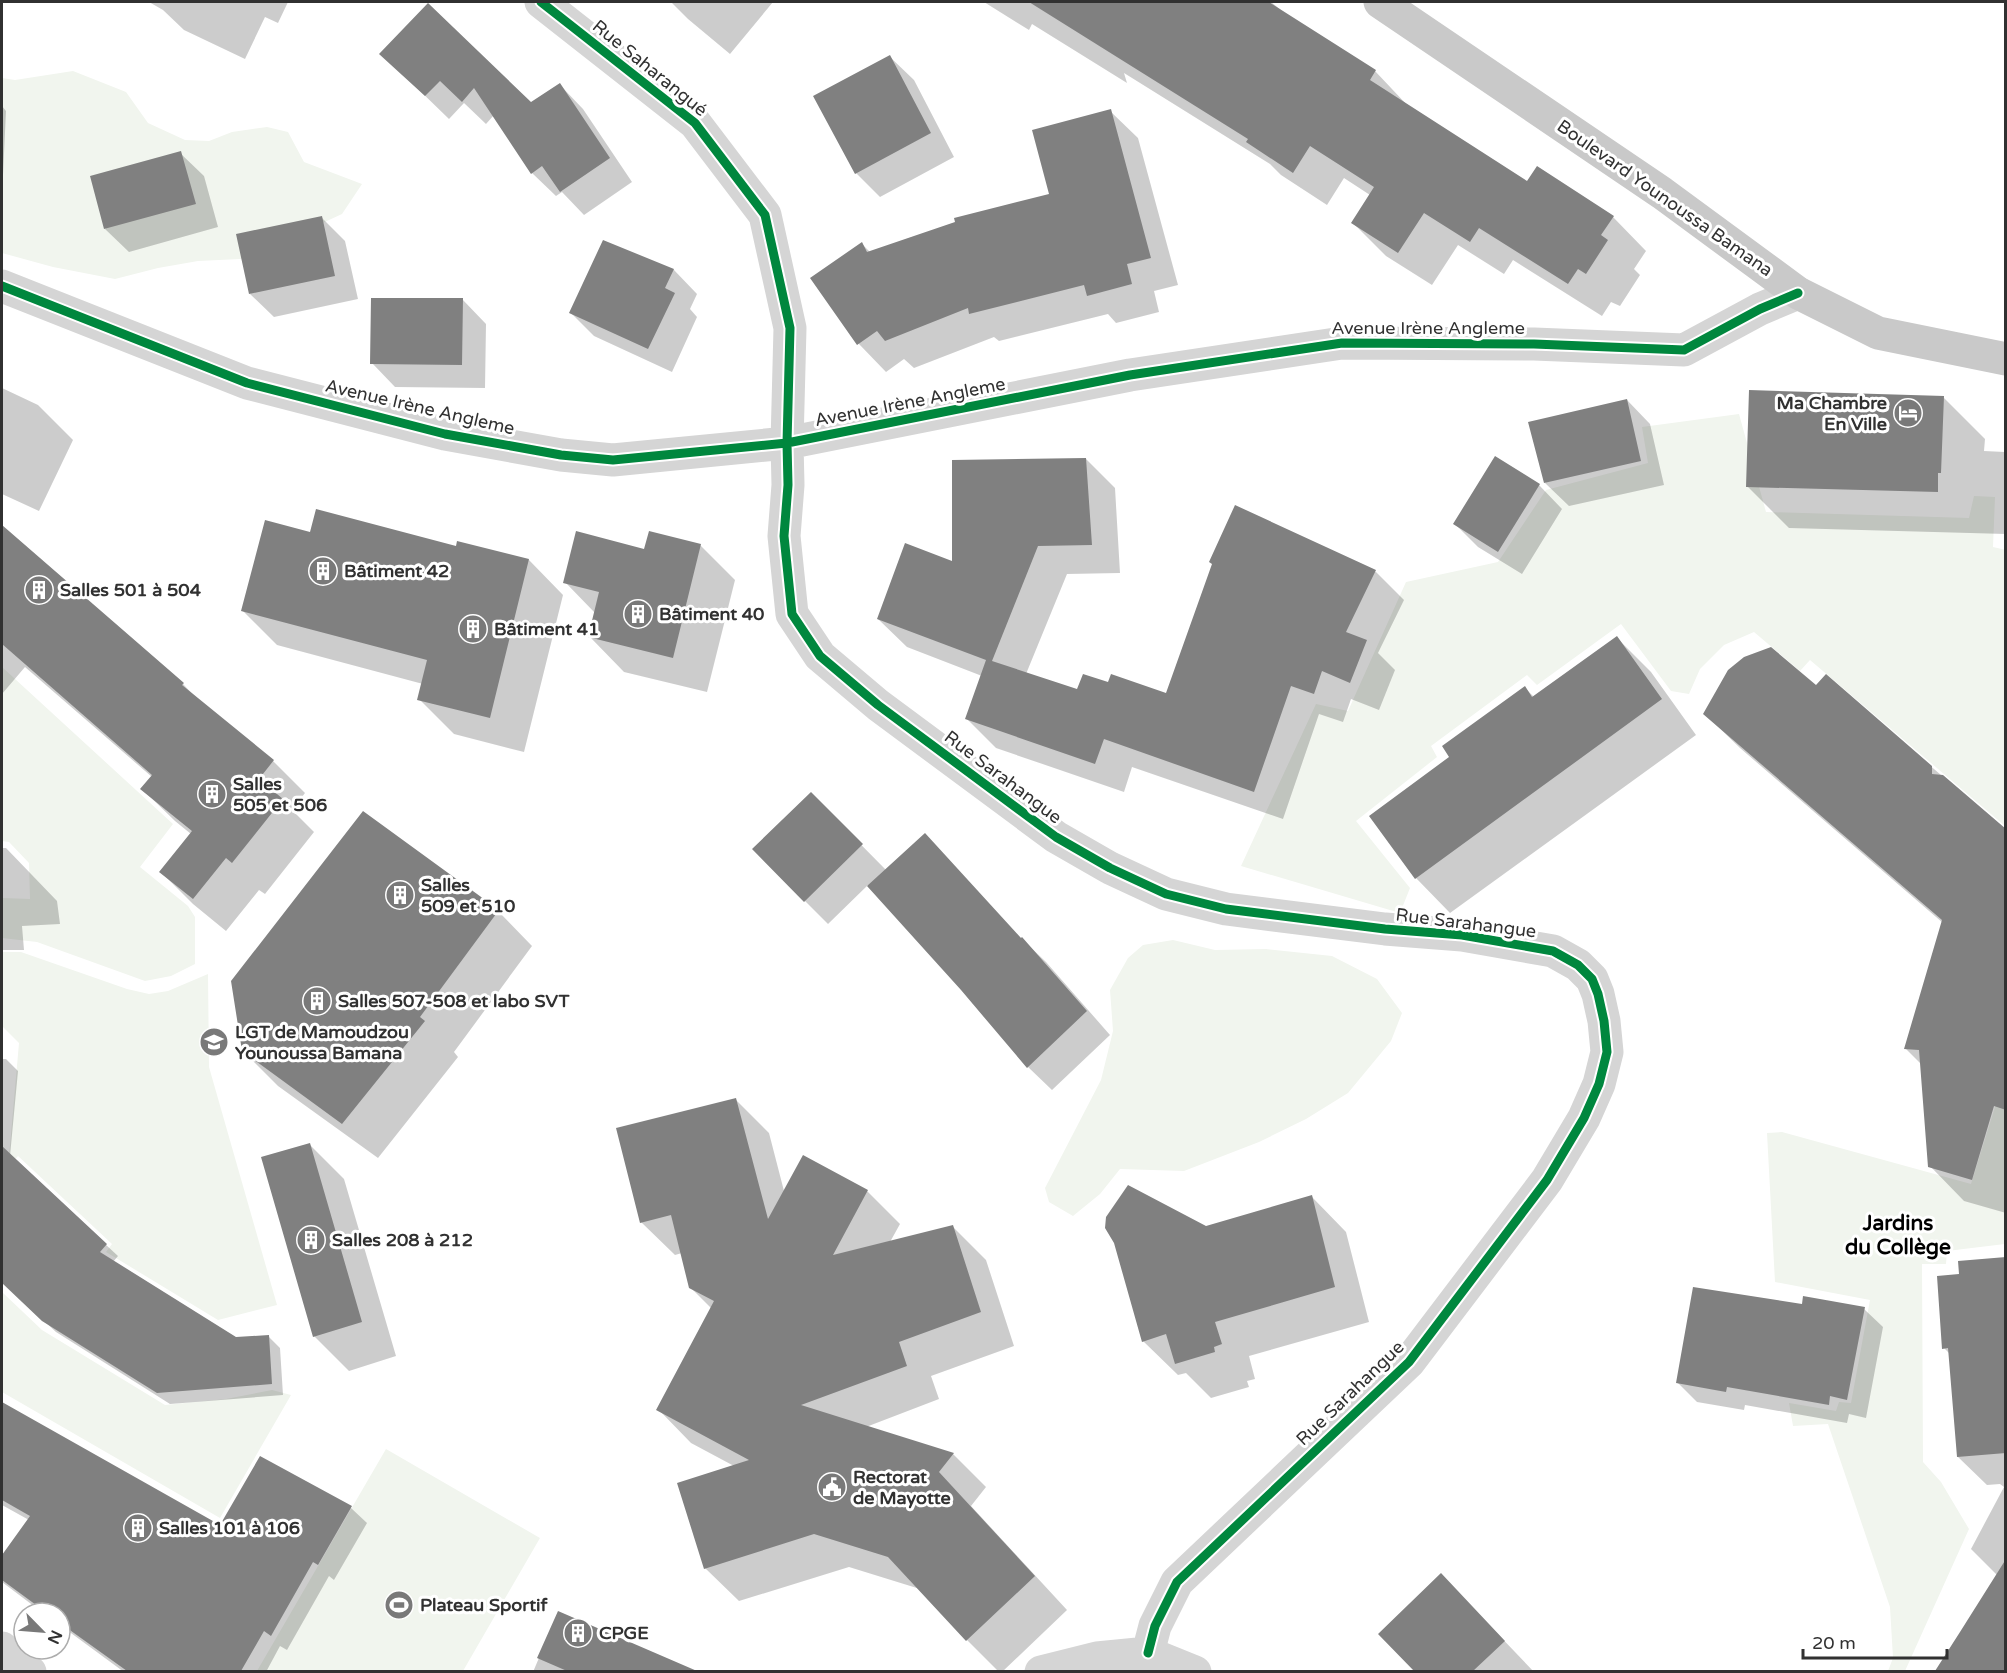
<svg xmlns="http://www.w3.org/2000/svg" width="2007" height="1673" font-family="'Varela Round',sans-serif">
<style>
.green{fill:#f1f5ee}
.shadow{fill:#0003}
.building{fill:#808080}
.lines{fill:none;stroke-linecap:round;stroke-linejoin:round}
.minor{stroke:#d5d5d5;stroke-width:33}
.major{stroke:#c9c9c9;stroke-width:33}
.cycleway-casing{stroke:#fff;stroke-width:13}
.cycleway{stroke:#00873e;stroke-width:9}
.labels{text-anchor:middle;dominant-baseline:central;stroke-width:6;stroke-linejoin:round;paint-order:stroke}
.street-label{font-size:18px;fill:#313131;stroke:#fff}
.poi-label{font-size:18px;font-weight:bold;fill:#313131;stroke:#fff;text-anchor:start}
.quarter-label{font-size:21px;font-weight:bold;fill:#000;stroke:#fff}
</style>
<rect width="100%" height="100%" fill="#fff"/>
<!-- green -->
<path class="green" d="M 73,71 L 126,92 L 148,123 L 185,140 L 209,141 L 232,132 L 267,127 L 288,132 L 304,162 L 362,184 L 342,214 L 290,238 L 259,258 L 198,261 L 158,268 L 115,279 L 53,267 L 2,253 L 2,78 L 15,80 Z
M 1739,414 L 1766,512 L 1969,518 L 1974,496 L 1995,497 L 1993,547 L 2006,550 L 2005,826 L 1810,660 L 1800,671 L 1754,632 L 1724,645 L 1700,669 L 1689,694 L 1671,691 L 1621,624 L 1537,685 L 1527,675 L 1431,746 L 1437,757 L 1356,821 L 1410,888 L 1400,913 L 1241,866 L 1316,704 L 1348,711 L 1406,582 L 1498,562 L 1546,490 L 1648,463 L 1642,427 Z
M 2,667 L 173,824 L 140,867 L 188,906 L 195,917 L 195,964 L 171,976 L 145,981 L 37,942 L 2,938 L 2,898 L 30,899 L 29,863 L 9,842 L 2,841 Z
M 1173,940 L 1215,950 L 1266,949 L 1332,956 L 1377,979 L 1402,1013 L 1391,1041 L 1348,1093 L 1306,1119 L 1259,1142 L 1184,1171 L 1120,1169 L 1100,1194 L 1073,1216 L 1049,1202 L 1045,1188 L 1101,1080 L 1113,1031 L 1110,990 L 1128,958 L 1143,945 Z
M 2,952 L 21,952 L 127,989 L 149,994 L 168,991 L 208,974 L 209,1067 L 277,1305 L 218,1320 L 106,1252 L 112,1244 L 18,1156 L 8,1168 L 19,1043 L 2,1026 Z
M 2005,1075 L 2005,1244 L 1947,1251 L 1946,1264 L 1922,1264 L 1923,1462 L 1941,1482 L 1969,1529 L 1905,1671 L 1888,1671 L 1893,1658 L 1890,1607 L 1828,1424 L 1793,1426 L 1789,1403 L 1836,1411 L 1839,1402 L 1851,1403 L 1870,1300 L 1775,1282 L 1767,1133 L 1782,1132 L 1971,1184 Z
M 2,1292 L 42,1330 L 165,1405 L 226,1399 L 272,1390 L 291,1395 L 220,1518 L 2,1392 Z
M 386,1449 L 540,1538 L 463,1671 L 257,1671 Z"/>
<!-- shadow -->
<path class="shadow" d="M 149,2 L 288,2 L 278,23 L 265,17 L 245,59 L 184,30 L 163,10 Z
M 671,2 L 773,2 L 730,54 L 688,19 Z
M 984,2 L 1271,2 L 1287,15 L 1375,71 L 1408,106 L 1528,183 L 1613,217 L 1646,251 L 1634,269 L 1640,275 L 1620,306 L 1611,302 L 1602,316 L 1513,260 L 1504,274 L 1458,245 L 1432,285 L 1386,256 L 1353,223 L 1370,195 L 1344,178 L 1327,205 L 1281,175 L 1270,164 L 1124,73 L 1127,83 L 1032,24 L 1029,30 Z
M 382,54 L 531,104 L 560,85 L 583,109 L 632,182 L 584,215 L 562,192 L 556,196 L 532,173 L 494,115 L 486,124 L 464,103 L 449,119 Z
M 890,57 L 914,80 L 954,157 L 880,197 L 856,173 L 815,97 Z
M 2,106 L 6,111 L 3,175 L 2,174 Z
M 1110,111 L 1138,138 L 1178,285 L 1154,291 L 1159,312 L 1116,323 L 1108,314 L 999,341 L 994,337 L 914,368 L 904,359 L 886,372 L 859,344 L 862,244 L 871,253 L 1051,195 Z
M 180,153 L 204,176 L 218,227 L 129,252 L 105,229 Z
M 322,218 L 345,241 L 358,299 L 274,317 L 250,294 Z
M 604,242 L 674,270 L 697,294 L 690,309 L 697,317 L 672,372 L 594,336 L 571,313 Z
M 463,300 L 486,324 L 485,388 L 395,387 L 372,363 Z
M 2,388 L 38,405 L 73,440 L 39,511 L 2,494 Z
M 1943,397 L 1985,439 L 1984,451 L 2005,452 L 2006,534 L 1789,528 L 1747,486 Z
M 1627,400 L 1650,424 L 1664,485 L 1569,506 L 1545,483 Z
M 1086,459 L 1115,488 L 1120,573 L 1067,574 L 1026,674 L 1078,691 L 1109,684 L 1167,695 L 1236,507 L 1376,572 L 1404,600 L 1378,653 L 1395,670 L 1379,710 L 1351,699 L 1343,722 L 1319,714 L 1283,819 L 1132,767 L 1124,792 L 996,748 L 967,719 L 982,676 L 907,647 L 878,619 L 954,563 Z
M 1539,485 L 1562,509 L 1522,574 L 1478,547 L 1455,524 Z
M 8,532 L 183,684 L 200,702 L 273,761 L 305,793 L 292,810 L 314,832 L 265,894 L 259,890 L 226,931 L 193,904 L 161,872 L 191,834 L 175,821 L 142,789 L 152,777 L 25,667 L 2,694 L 2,539 Z
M 311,534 L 457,548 L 529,560 L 563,595 L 524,752 L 454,734 L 419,699 L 423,684 L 277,645 L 243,611 Z
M 700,545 L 735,580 L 707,692 L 624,672 L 590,637 L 595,613 L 565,582 L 645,551 Z
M 1617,638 L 1651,672 L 1696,735 L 1450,913 L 1416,878 L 1451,757 L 1525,688 L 1534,697 Z
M 1826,676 L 2006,831 L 2006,1213 L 1964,1201 L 1930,1166 L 1922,1065 L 1906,1049 L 1943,923 L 1740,748 L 1705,714 L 1816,687 Z
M 811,794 L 886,870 L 1022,939 L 1046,962 L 1110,1035 L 1052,1090 L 1028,1067 L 962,989 L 868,885 L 828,924 L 805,901 Z
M 2,848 L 6,848 L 57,901 L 60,924 L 22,926 L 24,950 L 2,950 Z
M 498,911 L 532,946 L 454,1052 L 458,1057 L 378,1158 L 278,1086 L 243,1051 Z
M 2,1059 L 6,1059 L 18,1071 L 10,1156 L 118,1256 L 113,1262 L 236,1339 L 268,1336 L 280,1348 L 283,1395 L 170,1404 L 56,1332 L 2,1282 Z
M 736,1100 L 769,1133 L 784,1191 L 867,1191 L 900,1224 L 890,1242 L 953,1227 L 986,1260 L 1014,1346 L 931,1376 L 939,1399 L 866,1427 L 953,1454 L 986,1487 L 971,1506 L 1067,1610 L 1002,1672 L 999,1672 L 967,1640 L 920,1589 L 849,1567 L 739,1601 L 705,1568 L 734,1466 L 691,1443 L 658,1409 L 712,1309 L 690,1287 L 682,1253 L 675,1255 L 641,1222 Z
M 310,1145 L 344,1179 L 396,1356 L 349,1371 L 314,1336 Z
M 1312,1197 L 1346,1232 L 1369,1322 L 1249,1356 L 1255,1379 L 1247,1381 L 1249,1387 L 1211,1398 L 1186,1373 L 1178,1375 L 1143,1341 L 1206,1227 Z
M 2006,1259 L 2006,1672 L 1937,1672 L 1997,1575 L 1971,1549 L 2004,1487 L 2000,1484 L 1987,1485 L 1958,1457 L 1950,1354 L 1944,1348 L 1960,1275 Z
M 1803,1306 L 1864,1309 L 1883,1327 L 1866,1418 L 1849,1414 L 1847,1423 L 1745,1405 L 1744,1410 L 1697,1402 L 1678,1383 Z
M 2,1404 L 221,1527 L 351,1508 L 367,1523 L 334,1580 L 329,1576 L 287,1650 L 280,1646 L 266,1672 L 124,1672 L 60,1625 L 60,1613 L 43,1613 L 2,1582 L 2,1558 L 29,1520 L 2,1505 Z
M 1471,1606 L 1534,1672 L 1416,1672 L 1380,1634 Z
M 558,1613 L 659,1657 L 674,1672 L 533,1672 Z"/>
<!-- building -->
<path class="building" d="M 1029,2 L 1269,2 L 1376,70 L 1370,80 L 1527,181 L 1537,166 L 1614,216 L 1601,235 L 1608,240 L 1586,274 L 1578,269 L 1568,284 L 1479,228 L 1470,242 L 1424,213 L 1398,253 L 1351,223 L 1374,187 L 1310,146 L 1293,173 L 1246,142 L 1248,139 Z
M 428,3 L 531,102 L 560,83 L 610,158 L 560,192 L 542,166 L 531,174 L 474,88 L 462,102 L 440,81 L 425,96 L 379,54 Z
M 890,55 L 931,133 L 855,174 L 813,96 Z
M 1111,109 L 1151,258 L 1127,264 L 1132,284 L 1087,296 L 1084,285 L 969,314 L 968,308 L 885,341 L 877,331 L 857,345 L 810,278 L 862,242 L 867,252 L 955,222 L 954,218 L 1049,194 L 1032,130 Z
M 181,151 L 196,204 L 104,229 L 90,176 Z
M 322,216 L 335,276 L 249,294 L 236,234 Z
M 603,240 L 674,269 L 665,288 L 675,293 L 648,349 L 569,313 Z
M 371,298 L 463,298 L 462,365 L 370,364 Z
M 1749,390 L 1944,396 L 1941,473 L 1938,473 L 1938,492 L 1746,487 Z
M 1627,399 L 1641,461 L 1544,483 L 1528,422 Z
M 1495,456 L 1540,484 L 1498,552 L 1453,524 Z
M 1086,458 L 1092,545 L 1038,546 L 992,661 L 1077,689 L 1083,674 L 1108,682 L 1111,674 L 1166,693 L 1212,564 L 1209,562 L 1235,505 L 1376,570 L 1346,632 L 1367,640 L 1350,683 L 1322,671 L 1314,694 L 1291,686 L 1254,792 L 1104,739 L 1095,764 L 965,719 L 986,660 L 877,619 L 905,543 L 952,561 L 952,460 Z
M 316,509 L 456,546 L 457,541 L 529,559 L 490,718 L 417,700 L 427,660 L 241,611 L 265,520 L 310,532 Z
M 2,525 L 184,683 L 182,685 L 274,760 L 259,779 L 283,799 L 232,863 L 226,858 L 193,899 L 159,872 L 192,831 L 140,789 L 152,775 L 2,644 Z
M 576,531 L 644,549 L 649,531 L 701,544 L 673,658 L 588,637 L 599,592 L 563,583 Z
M 1617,636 L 1662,699 L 1415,879 L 1369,816 L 1449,757 L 1442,746 L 1525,686 L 1532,697 Z
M 1771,647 L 1816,685 L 1826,674 L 1932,766 L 1932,774 L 1943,775 L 2006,829 L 2006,1110 L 1994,1106 L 1972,1180 L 1928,1167 L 1919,1050 L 1904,1049 L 1942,920 L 1703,714 L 1728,670 L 1744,657 Z
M 811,792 L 863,844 L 804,902 L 752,849 Z
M 363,811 L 499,910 L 420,1017 L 425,1021 L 342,1124 L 242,1051 L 231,981 Z
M 925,833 L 1021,938 L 1022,937 L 1087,1011 L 1027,1068 L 961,990 L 867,886 Z
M 736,1098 L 768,1219 L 803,1155 L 868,1190 L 833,1255 L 953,1225 L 981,1312 L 899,1342 L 907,1366 L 801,1405 L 954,1453 L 939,1472 L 1035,1576 L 966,1641 L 888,1557 L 814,1534 L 704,1569 L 677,1483 L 749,1460 L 656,1410 L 714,1301 L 689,1288 L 671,1215 L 640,1223 L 616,1128 Z
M 310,1143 L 362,1322 L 313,1337 L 261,1157 Z
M 2,1146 L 107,1244 L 100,1252 L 236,1337 L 269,1335 L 272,1384 L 157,1393 L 42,1321 L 2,1283 Z
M 1128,1185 L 1206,1226 L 1312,1195 L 1335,1287 L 1215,1322 L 1222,1344 L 1214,1347 L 1215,1352 L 1175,1364 L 1166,1334 L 1142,1342 L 1114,1243 L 1105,1228 L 1106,1217 Z
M 2006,1257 L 2006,1453 L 1957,1457 L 1948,1348 L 1942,1349 L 1937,1276 L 1959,1274 L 1958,1261 Z
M 1693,1287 L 1802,1304 L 1803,1296 L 1865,1307 L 1847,1400 L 1830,1396 L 1829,1405 L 1727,1387 L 1726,1392 L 1676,1383 Z
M 2,1402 L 220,1525 L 260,1456 L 352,1506 L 318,1565 L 313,1562 L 271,1636 L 264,1631 L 241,1671 L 127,1671 L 60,1623 L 60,1613 L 47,1613 L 2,1580 L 2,1555 L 30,1516 L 2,1500 Z
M 2006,1559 L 2006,1671 L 1935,1671 L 1960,1632 Z
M 1441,1573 L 1505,1641 L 1473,1671 L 1414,1671 L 1378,1634 Z
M 558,1611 L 697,1671 L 567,1671 L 537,1658 Z"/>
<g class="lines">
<!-- minor -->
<path class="minor" d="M 541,2 L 695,123 L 765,215 L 790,328 L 787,443 L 788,485 L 784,536 L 792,614 L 820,656 L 878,705 L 1056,837 L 1110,868 L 1166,894 L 1226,909 L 1385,929 L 1462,935 L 1553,951 L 1578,965 L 1592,979 L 1598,994 L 1604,1021 L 1607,1052 L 1599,1084 L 1584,1118 L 1547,1180 L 1409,1362 L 1177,1582 L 1155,1626 L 1148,1653
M 2,286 L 247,383 L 445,434 L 561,455 L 613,460 L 787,443 L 1130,375 L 1342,343 L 1534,344 L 1684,350 L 1760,309 L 1798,293
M 2,1648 L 30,1672
M 1041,1672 L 1097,1658 L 1148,1653 L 1195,1672"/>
<!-- major -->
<path class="major" d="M 1380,2 L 1662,193 L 1798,293 L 1878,333 L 2006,359"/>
<!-- cycleway casing -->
<g class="cycleway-casing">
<path id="cycleway" d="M 541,2 L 695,123 L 765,215 L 790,328 L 787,443 L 788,485 L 784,536 L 792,614 L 820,656 L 878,705 L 1056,837 L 1110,868 L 1166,894 L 1226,909 L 1385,929 L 1462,935 L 1553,951 L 1578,965 L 1592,979 L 1598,994 L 1604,1021 L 1607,1052 L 1599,1084 L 1584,1118 L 1547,1180 L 1409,1362 L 1177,1582 L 1155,1626 L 1148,1653
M 2,286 L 247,383 L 445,434 L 561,455 L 613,460 L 787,443 L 1130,375 L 1342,343 L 1534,344 L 1684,350 L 1760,309 L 1798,293"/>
</g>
<!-- cycleway -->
<use href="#cycleway" class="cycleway"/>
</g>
<!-- icons -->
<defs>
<g id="hotel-disc" transform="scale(1.5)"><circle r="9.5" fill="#797979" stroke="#fff"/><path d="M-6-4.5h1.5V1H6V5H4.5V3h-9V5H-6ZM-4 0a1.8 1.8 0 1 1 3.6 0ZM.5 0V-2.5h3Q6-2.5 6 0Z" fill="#fff"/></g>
<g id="building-disc" transform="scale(1.5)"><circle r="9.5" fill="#797979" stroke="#fff"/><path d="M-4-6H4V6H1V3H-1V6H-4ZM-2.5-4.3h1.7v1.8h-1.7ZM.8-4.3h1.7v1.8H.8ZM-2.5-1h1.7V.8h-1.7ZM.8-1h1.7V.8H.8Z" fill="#fff"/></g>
<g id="school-disc" transform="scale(1.5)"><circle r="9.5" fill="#797979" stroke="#fff"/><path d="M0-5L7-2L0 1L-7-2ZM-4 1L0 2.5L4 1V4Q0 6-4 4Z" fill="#fff"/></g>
<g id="civic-disc" transform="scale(1.5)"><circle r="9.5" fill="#797979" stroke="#fff"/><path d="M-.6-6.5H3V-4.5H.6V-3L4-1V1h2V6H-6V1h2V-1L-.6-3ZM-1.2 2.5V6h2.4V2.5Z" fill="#fff"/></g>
<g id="stadium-disc" transform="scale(1.5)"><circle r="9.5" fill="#797979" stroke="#fff"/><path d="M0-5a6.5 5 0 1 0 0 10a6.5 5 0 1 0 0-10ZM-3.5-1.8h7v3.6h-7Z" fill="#fff"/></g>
</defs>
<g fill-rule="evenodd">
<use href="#hotel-disc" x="1908" y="413"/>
<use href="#building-disc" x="323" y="571"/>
<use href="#building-disc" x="39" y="590"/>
<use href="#building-disc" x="638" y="614"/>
<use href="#building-disc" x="473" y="629"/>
<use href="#building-disc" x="212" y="794"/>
<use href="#building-disc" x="400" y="895"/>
<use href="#building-disc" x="317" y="1001"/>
<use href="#school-disc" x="214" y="1042"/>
<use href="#building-disc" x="311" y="1240"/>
<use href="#civic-disc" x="832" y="1487"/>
<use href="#building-disc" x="138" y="1528"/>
<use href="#stadium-disc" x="399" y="1605"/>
<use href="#building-disc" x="578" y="1633"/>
</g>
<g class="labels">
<!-- street labels -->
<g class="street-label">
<text transform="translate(650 68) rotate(39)">Rue Saharangué</text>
<text transform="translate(1665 198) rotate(35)">Boulevard Younoussa Bamana</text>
<text x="1428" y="328">Avenue Irène Angleme</text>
<text transform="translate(910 402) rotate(-11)">Avenue Irène Angleme</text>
<text transform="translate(420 407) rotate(13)">Avenue Irène Angleme</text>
<text transform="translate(1003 777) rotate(37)">Rue Sarahangue</text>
<text transform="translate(1466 923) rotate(7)">Rue Sarahangue</text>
<text transform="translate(1350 1393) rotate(-44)">Rue Sarahangue</text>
</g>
<!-- poi labels -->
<g class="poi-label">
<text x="1887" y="403" text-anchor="end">Ma Chambre<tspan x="1887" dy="21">En Ville</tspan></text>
<text x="344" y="571">Bâtiment 42</text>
<text x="60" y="590">Salles 501 à 504</text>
<text x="659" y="614">Bâtiment 40</text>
<text x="494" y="629">Bâtiment 41</text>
<text x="233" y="784">Salles<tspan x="233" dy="21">505 et 506</tspan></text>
<text x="421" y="885">Salles<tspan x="421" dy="21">509 et 510</tspan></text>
<text x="338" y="1001">Salles 507-508 et labo SVT</text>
<text x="235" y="1032">LGT de Mamoudzou<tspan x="235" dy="21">Younoussa Bamana</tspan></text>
<text x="332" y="1240">Salles 208 à 212</text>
<text x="853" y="1477">Rectorat<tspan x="853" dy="21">de Mayotte</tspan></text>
<text x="159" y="1528">Salles 101 à 106</text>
<text x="420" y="1605">Plateau Sportif</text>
<text x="599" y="1633">CPGE</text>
</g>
<!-- quarter labels -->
<g class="quarter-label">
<text x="1898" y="1223">Jardins<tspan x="1898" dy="24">du Collège</tspan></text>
</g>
</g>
<!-- border -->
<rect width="2007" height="1673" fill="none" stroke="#313131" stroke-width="6"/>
<!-- north arrow -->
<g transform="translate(42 1631) rotate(115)"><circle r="28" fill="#ffffff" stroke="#adadad" stroke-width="1.5"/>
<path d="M0-4.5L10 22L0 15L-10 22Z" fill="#797979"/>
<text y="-9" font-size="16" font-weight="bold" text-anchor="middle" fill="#313131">N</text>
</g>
<!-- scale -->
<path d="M1803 1649v9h144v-9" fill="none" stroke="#313131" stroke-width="3"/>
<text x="1812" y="1649" font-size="18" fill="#313131" stroke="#ffffff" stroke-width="4.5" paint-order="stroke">20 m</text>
</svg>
